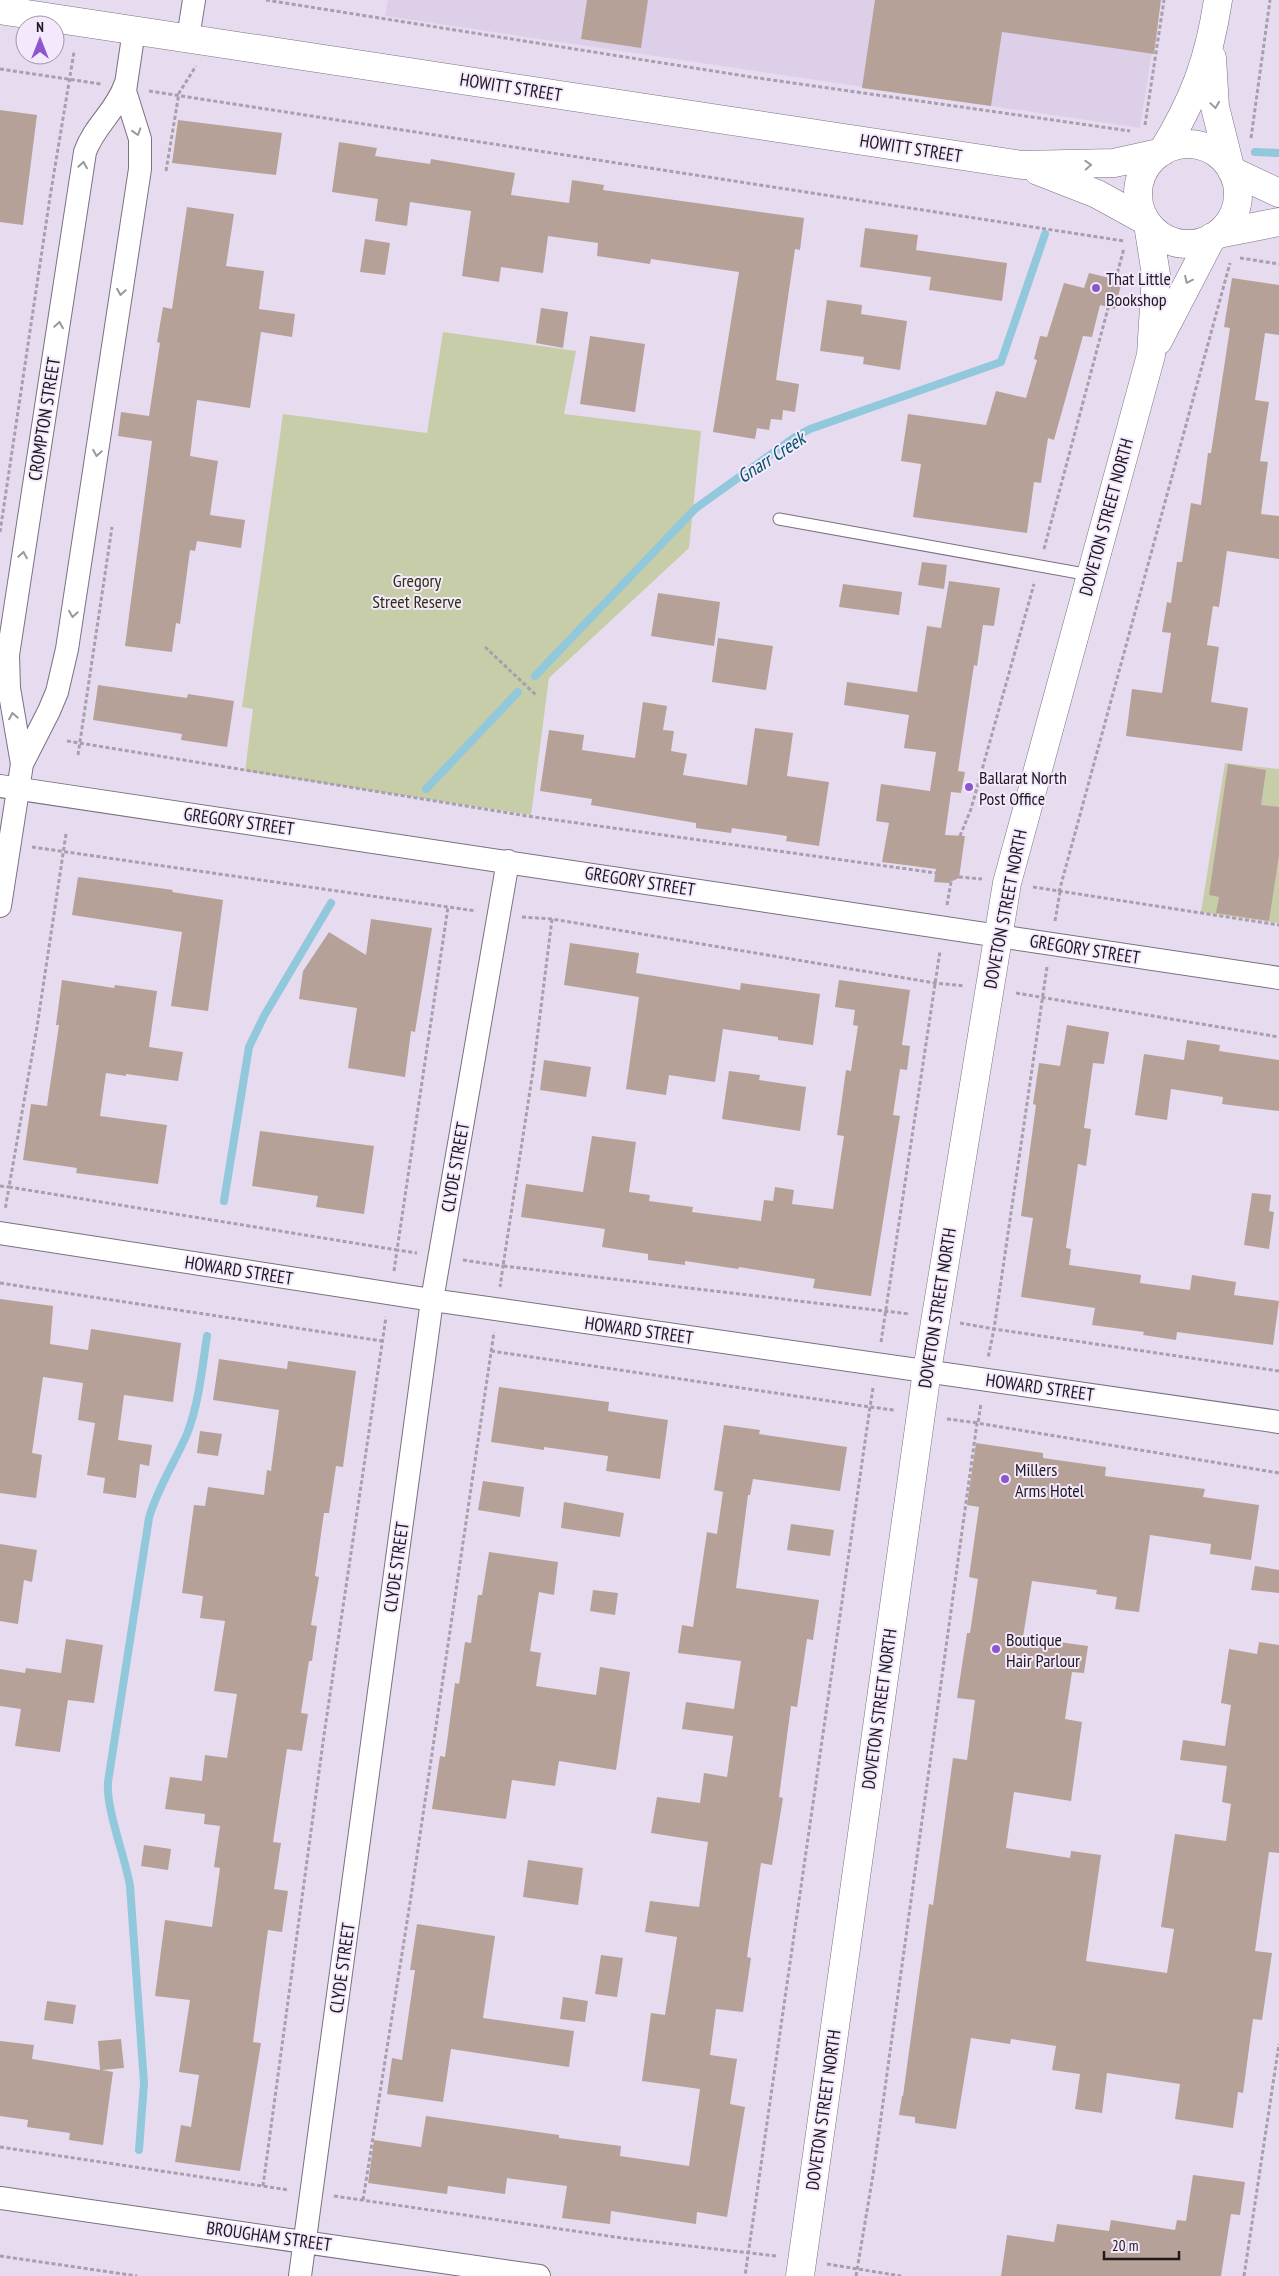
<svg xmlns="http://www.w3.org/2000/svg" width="1279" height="2276" font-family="'PT Sans Narrow',sans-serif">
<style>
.built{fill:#decfe8}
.green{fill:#c7cda8}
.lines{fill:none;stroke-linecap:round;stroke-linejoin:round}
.stream{stroke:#91c8db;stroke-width:8}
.building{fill:#b6a198}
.service-casing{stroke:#7a7080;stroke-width:13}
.minor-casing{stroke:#7a7080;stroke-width:24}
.tertiary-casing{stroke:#7a7080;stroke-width:29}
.secondary-casing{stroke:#7a7080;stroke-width:29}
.path{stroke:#a89fae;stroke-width:3;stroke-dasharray:4 2.5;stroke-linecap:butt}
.service{stroke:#fff;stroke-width:11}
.minor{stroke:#fff;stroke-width:22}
.tertiary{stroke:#fff;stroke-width:28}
.secondary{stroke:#fff;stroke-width:28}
.oneway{stroke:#99989a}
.poi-dot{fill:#8c56ce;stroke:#f4e9fc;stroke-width:2}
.labels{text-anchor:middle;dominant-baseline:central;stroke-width:4;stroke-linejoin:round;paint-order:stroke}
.street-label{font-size:18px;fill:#1d191f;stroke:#f4e9fc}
.poi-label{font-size:18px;fill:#1d191f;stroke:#f4e9fc;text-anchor:start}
.park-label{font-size:18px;fill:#2d310c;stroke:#f4e9fc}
.water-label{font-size:19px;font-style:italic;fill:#045468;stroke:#f4e9fc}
</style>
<rect width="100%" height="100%" fill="#e7dcef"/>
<!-- built -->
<path class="built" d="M 388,0 L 1160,0 L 1140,128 L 385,16 Z"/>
<!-- green -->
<path class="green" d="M 443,332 L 576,351 L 564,414 L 701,431 L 689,548 L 549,678 L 531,815 L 245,771 L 253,709 L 242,707 L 283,414 L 427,433 Z
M 1225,763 L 1279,769 L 1279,923 L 1201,912 Z"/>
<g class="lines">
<!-- stream -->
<path class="stream" d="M 1255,152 L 1279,153
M 535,676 L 696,508 L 795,437 L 810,429 L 1001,362 L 1045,234
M 426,789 L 518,692
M 224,1201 L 249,1047 L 264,1016 L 331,903
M 139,2150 L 144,2083 L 130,1886 C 125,1856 106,1810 108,1782 L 149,1518 C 157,1489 175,1462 187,1434 C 199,1403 202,1369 207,1336"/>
</g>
<!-- building -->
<path class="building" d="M 587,0 L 648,0 L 641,48 L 581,39 Z
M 875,0 L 1161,0 L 1154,54 L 1002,32 L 991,106 L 862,88 Z
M 0,110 L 37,115 L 23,225 L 0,222 Z
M 178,120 L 282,133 L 276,175 L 172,163 Z
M 339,142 L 377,148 L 375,156 L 430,164 L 431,159 L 515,173 L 511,195 L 569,203 L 572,180 L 604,185 L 603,190 L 804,218 L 800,250 L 795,249 L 776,380 L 799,384 L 795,412 L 783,410 L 782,420 L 771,419 L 769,430 L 757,428 L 755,439 L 713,432 L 739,272 L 651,259 L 650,264 L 597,256 L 598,243 L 548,236 L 543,273 L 501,267 L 499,282 L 462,276 L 471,211 L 410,202 L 407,226 L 375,221 L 378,199 L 332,192 Z
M 187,207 L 234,214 L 226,266 L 264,271 L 259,309 L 295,314 L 292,337 L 261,332 L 250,408 L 197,400 L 190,456 L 218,461 L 210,515 L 245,520 L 241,548 L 197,541 L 195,551 L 190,550 L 180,624 L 176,623 L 172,652 L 125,646 L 152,441 L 118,436 L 121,412 L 149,416 L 160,343 L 157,342 L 163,307 L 172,309 Z
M 865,228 L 918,235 L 916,250 L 1007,263 L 1002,301 L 929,290 L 931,277 L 860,267 Z
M 365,239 L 390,243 L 385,275 L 360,272 Z
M 1089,273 L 1122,281 L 1115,309 L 1100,305 L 1092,337 L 1083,336 L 1054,440 L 1048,438 L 1041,483 L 1034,482 L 1027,533 L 913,517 L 921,464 L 901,461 L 908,414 L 986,425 L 996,391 L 1026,398 L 1037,360 L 1034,359 L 1040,336 L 1047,337 L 1064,283 L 1084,288 Z
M 1232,278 L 1279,285 L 1279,335 L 1265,333 L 1255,400 L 1269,402 L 1260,461 L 1268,462 L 1261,514 L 1279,516 L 1279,559 L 1227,551 L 1219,607 L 1213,606 L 1207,645 L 1219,647 L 1211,702 L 1248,708 L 1242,751 L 1126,736 L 1132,689 L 1162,693 L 1171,633 L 1162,632 L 1167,602 L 1171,603 L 1177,562 L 1182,562 L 1191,503 L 1201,505 L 1208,453 L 1211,453 L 1230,328 L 1224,327 Z
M 827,300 L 862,305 L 861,314 L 907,321 L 900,370 L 863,364 L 864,357 L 820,351 Z
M 541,308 L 568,312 L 563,348 L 536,343 Z
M 590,336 L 645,344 L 635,412 L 580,404 Z
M 922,562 L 947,565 L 944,589 L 918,585 Z
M 949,581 L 1000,588 L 994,626 L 983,625 L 977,666 L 974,665 L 958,771 L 965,772 L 961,793 L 951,792 L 945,835 L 965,836 L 959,878 L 948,883 L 934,882 L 936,869 L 882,862 L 889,823 L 876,821 L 881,784 L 930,791 L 936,752 L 904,748 L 909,715 L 844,705 L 847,682 L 917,692 L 927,626 L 941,628 Z
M 843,584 L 902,592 L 899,615 L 839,607 Z
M 658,593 L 720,602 L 714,646 L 651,636 Z
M 718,638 L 773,646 L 766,690 L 712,682 Z
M 98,685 L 187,698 L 188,694 L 234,701 L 227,747 L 181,740 L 182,734 L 93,720 Z
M 643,702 L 667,706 L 663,730 L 674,731 L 671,751 L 687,754 L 683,775 L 747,785 L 755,728 L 793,733 L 787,776 L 829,782 L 819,846 L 786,841 L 787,836 L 732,828 L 731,833 L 696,828 L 696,823 L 591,805 L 592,799 L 540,791 L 549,730 L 584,735 L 582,750 L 635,758 Z
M 1228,764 L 1266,770 L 1261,805 L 1279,807 L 1279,855 L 1269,921 L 1216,913 L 1219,897 L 1209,895 Z
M 78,877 L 173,890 L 172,892 L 223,900 L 208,1011 L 171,1006 L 182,932 L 72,915 Z
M 371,919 L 432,928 L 415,1032 L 411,1031 L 405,1077 L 348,1068 L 357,1008 L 299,999 L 303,971 L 329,932 L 366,955 Z
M 570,943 L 639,953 L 636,973 L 740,990 L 741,983 L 820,994 L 813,1045 L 778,1040 L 778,1037 L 723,1029 L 715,1082 L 669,1075 L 666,1095 L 626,1089 L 639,997 L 564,985 Z
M 62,980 L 114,988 L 115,985 L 157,991 L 149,1047 L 183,1052 L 178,1081 L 126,1074 L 126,1076 L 106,1073 L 100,1116 L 167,1125 L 158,1184 L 76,1173 L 77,1168 L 23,1160 L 31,1104 L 47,1106 L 59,1025 L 56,1025 Z
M 839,980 L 910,990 L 902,1045 L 910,1046 L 907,1070 L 900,1069 L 893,1115 L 900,1116 L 871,1296 L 813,1288 L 815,1279 L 739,1267 L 738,1269 L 685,1261 L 685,1265 L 648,1260 L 648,1254 L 602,1247 L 605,1229 L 521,1217 L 526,1184 L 583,1192 L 592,1136 L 636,1142 L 629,1192 L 650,1195 L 649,1201 L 693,1207 L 692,1212 L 761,1221 L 764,1200 L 773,1201 L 775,1187 L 794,1190 L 792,1204 L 833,1209 L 844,1136 L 837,1135 L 846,1070 L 851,1071 L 858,1026 L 853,1025 L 855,1010 L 835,1007 Z
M 1067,1025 L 1109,1032 L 1104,1064 L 1093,1063 L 1084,1128 L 1091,1129 L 1086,1166 L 1078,1164 L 1066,1248 L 1071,1249 L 1069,1265 L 1141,1275 L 1140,1283 L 1190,1290 L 1192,1275 L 1236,1282 L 1234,1295 L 1279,1301 L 1273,1345 L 1177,1332 L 1176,1340 L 1143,1335 L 1144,1332 L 1092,1325 L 1095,1308 L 1021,1297 L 1033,1218 L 1021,1216 L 1036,1105 L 1033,1104 L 1039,1063 L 1060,1066 Z
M 1187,1040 L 1220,1045 L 1219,1051 L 1279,1060 L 1279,1111 L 1222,1104 L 1223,1097 L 1171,1089 L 1167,1120 L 1135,1115 L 1144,1054 L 1184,1060 Z
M 544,1060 L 591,1067 L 586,1097 L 540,1090 Z
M 729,1071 L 760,1075 L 759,1080 L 806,1087 L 800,1131 L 722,1119 Z
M 260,1131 L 374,1146 L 364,1214 L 316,1207 L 318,1196 L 252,1186 Z
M 1252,1193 L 1271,1195 L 1269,1211 L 1274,1212 L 1269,1249 L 1244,1245 Z
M 0,1299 L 53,1306 L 50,1344 L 88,1350 L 91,1329 L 181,1343 L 173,1402 L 124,1395 L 118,1440 L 152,1445 L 149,1466 L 140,1464 L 136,1498 L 103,1493 L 105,1478 L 87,1475 L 95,1423 L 78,1420 L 83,1383 L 43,1377 L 32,1453 L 42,1455 L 36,1498 L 0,1493 Z
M 219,1359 L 287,1369 L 288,1361 L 356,1371 L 343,1467 L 336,1466 L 329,1513 L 324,1513 L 315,1576 L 319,1577 L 311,1625 L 317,1626 L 312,1661 L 309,1661 L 301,1713 L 308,1714 L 302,1751 L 287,1749 L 273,1842 L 281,1843 L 274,1889 L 288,1891 L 282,1932 L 268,1930 L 253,2042 L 261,2043 L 240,2171 L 175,2162 L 181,2125 L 191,2127 L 199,2075 L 179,2072 L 190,2000 L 155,1996 L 165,1920 L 212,1927 L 220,1868 L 214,1867 L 220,1826 L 204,1824 L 205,1814 L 165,1809 L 170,1777 L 202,1781 L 205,1755 L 227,1758 L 237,1694 L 214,1691 L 225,1621 L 200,1618 L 203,1596 L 182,1593 L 194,1505 L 205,1506 L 208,1487 L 264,1495 L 267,1470 L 271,1471 L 279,1410 L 213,1400 Z
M 499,1387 L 609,1402 L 608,1411 L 668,1420 L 660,1479 L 606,1471 L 608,1456 L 544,1447 L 544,1450 L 491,1442 Z
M 724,1425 L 760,1430 L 759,1434 L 847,1447 L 840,1491 L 753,1479 L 750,1495 L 748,1495 L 736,1588 L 819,1600 L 813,1640 L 807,1639 L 797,1707 L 791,1706 L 779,1797 L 783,1798 L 772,1865 L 761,1863 L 747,1957 L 751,1958 L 743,2012 L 716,2009 L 710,2055 L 737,2059 L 730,2104 L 745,2107 L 727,2217 L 697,2212 L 696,2224 L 611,2211 L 610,2224 L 562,2218 L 567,2186 L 507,2178 L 505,2194 L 448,2186 L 447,2194 L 368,2183 L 374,2140 L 421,2147 L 426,2116 L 559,2135 L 559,2138 L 621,2146 L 620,2156 L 689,2166 L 700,2089 L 642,2081 L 651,2013 L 665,2015 L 677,1937 L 645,1932 L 650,1901 L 699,1907 L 708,1842 L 651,1833 L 657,1797 L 700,1803 L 704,1773 L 727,1777 L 733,1736 L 682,1729 L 686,1702 L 734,1709 L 741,1661 L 678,1653 L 682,1625 L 693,1627 L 707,1532 L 717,1534 L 723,1492 L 714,1490 Z
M 200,1431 L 222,1434 L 218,1456 L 197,1453 Z
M 976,1443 L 1043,1453 L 1043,1458 L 1106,1467 L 1105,1476 L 1205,1489 L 1203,1497 L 1259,1505 L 1251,1560 L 1210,1554 L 1211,1544 L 1150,1535 L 1139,1612 L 1115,1609 L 1117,1597 L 1096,1594 L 1097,1590 L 1032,1581 L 1023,1637 L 1088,1646 L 1084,1673 L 1072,1672 L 1065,1719 L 1082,1722 L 1071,1801 L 1014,1792 L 1006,1848 L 1070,1858 L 1071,1851 L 1101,1855 L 1086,1961 L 1167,1973 L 1174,1929 L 1161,1927 L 1175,1834 L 1226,1841 L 1231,1804 L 1222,1802 L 1227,1766 L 1180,1760 L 1183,1740 L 1225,1746 L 1231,1705 L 1221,1703 L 1229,1649 L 1257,1654 L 1259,1642 L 1279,1645 L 1279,1853 L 1269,1852 L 1255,1951 L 1272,1953 L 1262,2020 L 1253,2019 L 1243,2093 L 1238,2092 L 1233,2128 L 1175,2119 L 1180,2084 L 1107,2073 L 1102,2113 L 1075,2109 L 1080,2074 L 1052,2070 L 1056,2046 L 1011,2039 L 1010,2044 L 971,2038 L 956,2129 L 915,2123 L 915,2117 L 899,2115 L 902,2096 L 903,2096 L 929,1904 L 933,1905 L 953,1758 L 967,1760 L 975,1700 L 957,1698 L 967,1633 L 970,1633 L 978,1579 L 969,1577 L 979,1507 L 967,1505 Z
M 483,1481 L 524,1487 L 520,1517 L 478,1510 Z
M 564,1502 L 624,1513 L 620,1537 L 561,1528 Z
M 791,1524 L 834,1530 L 830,1556 L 787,1550 Z
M 0,1544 L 37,1550 L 32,1582 L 24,1580 L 18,1624 L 0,1621 Z
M 489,1552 L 558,1562 L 554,1595 L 539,1592 L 530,1651 L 541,1653 L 536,1686 L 596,1695 L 600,1667 L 630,1672 L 616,1770 L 559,1761 L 555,1786 L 512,1780 L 506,1819 L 432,1809 L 440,1756 L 445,1757 L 455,1683 L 459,1684 L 465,1642 L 471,1643 L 478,1595 L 482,1595 Z
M 1255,1566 L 1279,1570 L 1279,1593 L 1251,1590 Z
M 593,1590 L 618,1593 L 615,1615 L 590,1611 Z
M 66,1639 L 103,1645 L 94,1703 L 68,1700 L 60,1752 L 15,1746 L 21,1709 L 0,1706 L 0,1669 L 25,1673 L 26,1668 L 61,1673 Z
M 144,1845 L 171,1849 L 168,1870 L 141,1866 Z
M 528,1860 L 583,1868 L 578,1905 L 523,1897 Z
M 417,1924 L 495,1936 L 483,2018 L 574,2031 L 569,2067 L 451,2049 L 443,2102 L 387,2094 L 392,2058 L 402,2060 L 415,1970 L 410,1970 Z
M 601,1955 L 623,1958 L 617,1997 L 595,1994 Z
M 563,1997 L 588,2001 L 585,2022 L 560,2019 Z
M 47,2001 L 76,2005 L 73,2024 L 44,2020 Z
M 121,2039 L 124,2068 L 102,2070 L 113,2072 L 103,2145 L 69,2140 L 70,2133 L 27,2127 L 28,2120 L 0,2116 L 0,2041 L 34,2045 L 32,2059 L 100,2070 L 98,2041 Z
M 1193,2175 L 1245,2182 L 1240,2215 L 1231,2214 L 1221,2276 L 1001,2276 L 1007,2235 L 1054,2242 L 1057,2224 L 1109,2231 L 1111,2220 L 1175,2230 L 1177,2220 L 1186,2221 Z"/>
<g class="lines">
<!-- service casing -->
<g class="service-casing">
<path id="service" d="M 779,519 L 1090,575"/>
</g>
<!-- minor casing -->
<g class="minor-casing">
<path id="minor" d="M 188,38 L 194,0
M 22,764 L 9,688 L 8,655 L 85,152 C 94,126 117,110 125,85
M 0,786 L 1279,978
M 0,906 L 22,764 L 49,711 L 57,692 L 67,649 L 140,169 L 140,139 L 125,91 L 134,30
M 0,1233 L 432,1300 L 1279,1422
M 0,2198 L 539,2276
M 300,2276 L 432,1300 L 508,861"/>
</g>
<!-- tertiary casing -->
<g class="tertiary-casing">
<path id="tertiary" d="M 1232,171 L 1279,193
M 1218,234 L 1279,222"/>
</g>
<!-- secondary casing -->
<g class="secondary-casing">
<path id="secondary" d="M 0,10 L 1022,165 L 1114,163 L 1159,153
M 1212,58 L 1215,107 L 1230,167
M1138 194a50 50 0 1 1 100 0a50 50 0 1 1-100 0Z
M 1162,152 C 1194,100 1209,60 1218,0
M 1038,171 L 1097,194 L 1146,221
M 1158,341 L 1212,237
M 800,2276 L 927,1371 L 1007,883 L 1151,355 L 1156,275 L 1148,224"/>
</g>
<!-- path -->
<path class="path" d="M 266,0 L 751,77 L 1130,131
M 0,69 L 101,84
M 149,91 L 1124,241
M 1145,125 L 1164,0
M 1251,138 L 1270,0
M 166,171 L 179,93 L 196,66
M 1240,258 L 1279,264
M 0,532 L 50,197 L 74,52
M 1044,549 L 1124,248
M 485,647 L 536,695
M 67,741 L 527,816 L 936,873
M 78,755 L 112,527
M 66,834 L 37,1027 L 9,1187 L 397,1250 L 448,907
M 960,836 L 971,809 L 1034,584
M 32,847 L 476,911
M 959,877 L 982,879
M 1033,887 L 1279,925
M 1059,892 L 1230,263
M 947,905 L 951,882
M 522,917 L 552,919 L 935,983 L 965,986
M 552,919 L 533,1071 L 503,1266 L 909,1314
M 1055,921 L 1060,892
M 1047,967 L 994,1329 L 1279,1371
M 1016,993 L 1279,1037
M 0,1186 L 9,1187 L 5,1210
M 463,1260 L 503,1266 L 500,1287
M 394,1271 L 397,1250 L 417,1253
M 0,1283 L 382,1341
M 960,1323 L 994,1329 L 988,1358
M 881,1342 L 940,951
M 491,1351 L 870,1407 L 745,2276
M 873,1388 L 870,1407 L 894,1410
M 947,1419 L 978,1423 L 981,1403
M 0,2147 L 289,2190
M 263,2186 L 324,1735 L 386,1317
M 334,2196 L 629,2239 L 776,2256
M 363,2200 L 410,1903 L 494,1332
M 0,2256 L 137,2276
M 827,2264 L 901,2276
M 856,2276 L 873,2175 L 977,1423 L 1279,1473
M 1244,2276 L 1279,2044"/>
<!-- service -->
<use href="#service" class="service"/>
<!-- minor -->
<use href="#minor" class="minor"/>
<!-- tertiary -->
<use href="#tertiary" class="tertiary"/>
<!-- secondary -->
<use href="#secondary" class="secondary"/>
</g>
<!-- one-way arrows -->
<defs><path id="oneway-chevron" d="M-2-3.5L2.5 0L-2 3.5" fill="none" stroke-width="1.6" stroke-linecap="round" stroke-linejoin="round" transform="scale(1.25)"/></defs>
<g class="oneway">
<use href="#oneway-chevron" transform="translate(1215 105) rotate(82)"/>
<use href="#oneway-chevron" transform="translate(137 132) rotate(73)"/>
<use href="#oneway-chevron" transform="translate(83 165) rotate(-81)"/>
<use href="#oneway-chevron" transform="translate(1088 165) rotate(-3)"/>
<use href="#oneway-chevron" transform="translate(1188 280) rotate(116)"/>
<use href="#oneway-chevron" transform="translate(121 292) rotate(99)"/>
<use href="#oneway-chevron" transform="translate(59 325) rotate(-81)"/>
<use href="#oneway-chevron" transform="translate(97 453) rotate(99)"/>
<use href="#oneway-chevron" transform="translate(23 555) rotate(-81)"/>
<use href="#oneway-chevron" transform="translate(73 614) rotate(99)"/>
<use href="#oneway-chevron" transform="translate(13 716) rotate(-100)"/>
</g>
<!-- markers -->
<g class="poi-dot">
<circle cx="1096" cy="288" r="5"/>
<circle cx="969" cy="787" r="5"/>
<circle cx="1005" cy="1479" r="5"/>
<circle cx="996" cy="1649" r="5"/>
</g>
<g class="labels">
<!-- street labels -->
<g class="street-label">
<text transform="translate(511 87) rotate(9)">HOWITT STREET</text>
<text transform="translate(911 148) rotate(9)">HOWITT STREET</text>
<text transform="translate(44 419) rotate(-81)">CROMPTON STREET</text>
<text transform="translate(1106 517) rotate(-75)">DOVETON STREET NORTH</text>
<text transform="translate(239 821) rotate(8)">GREGORY STREET</text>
<text transform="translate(640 881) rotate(9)">GREGORY STREET</text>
<text transform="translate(1005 909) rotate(-79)">DOVETON STREET NORTH</text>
<text transform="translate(1085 949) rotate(9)">GREGORY STREET</text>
<text transform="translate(455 1167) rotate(-80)">CLYDE STREET</text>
<text transform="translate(239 1270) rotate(9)">HOWARD STREET</text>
<text transform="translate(937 1308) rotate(-81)">DOVETON STREET NORTH</text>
<text transform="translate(639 1330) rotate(8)">HOWARD STREET</text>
<text transform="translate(1040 1387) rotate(8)">HOWARD STREET</text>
<text transform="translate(396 1567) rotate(-82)">CLYDE STREET</text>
<text transform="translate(879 1709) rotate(-82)">DOVETON STREET NORTH</text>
<text transform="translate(342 1968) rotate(-82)">CLYDE STREET</text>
<text transform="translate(823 2110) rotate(-82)">DOVETON STREET NORTH</text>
<text transform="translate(269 2236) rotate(8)">BROUGHAM STREET</text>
</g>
<!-- poi labels -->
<g class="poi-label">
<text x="1106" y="278">That Little<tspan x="1106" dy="21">Bookshop</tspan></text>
<text x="979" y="777">Ballarat North<tspan x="979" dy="21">Post Office</tspan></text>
<text x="1015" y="1469">Millers<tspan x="1015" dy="21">Arms Hotel</tspan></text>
<text x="1006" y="1639">Boutique<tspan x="1006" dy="21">Hair Parlour</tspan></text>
</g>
<!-- park labels -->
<g class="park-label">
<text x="417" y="580">Gregory<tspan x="417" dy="21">Street Reserve</tspan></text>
</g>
<!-- water labels -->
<g class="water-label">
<text transform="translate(771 457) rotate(-33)">Gnarr Creek</text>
</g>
</g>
<!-- north arrow -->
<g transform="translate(40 40)"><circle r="24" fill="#f4e9fc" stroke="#9e96a4"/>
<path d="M0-4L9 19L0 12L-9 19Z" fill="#8c56ce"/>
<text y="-8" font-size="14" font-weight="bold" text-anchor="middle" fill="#1d191f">N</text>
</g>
<!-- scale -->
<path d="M1104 2251v8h75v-8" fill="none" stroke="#1d191f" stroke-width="2.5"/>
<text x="1112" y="2251" font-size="15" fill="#1d191f" stroke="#f4e9fc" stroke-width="4" paint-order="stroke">20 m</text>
</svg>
